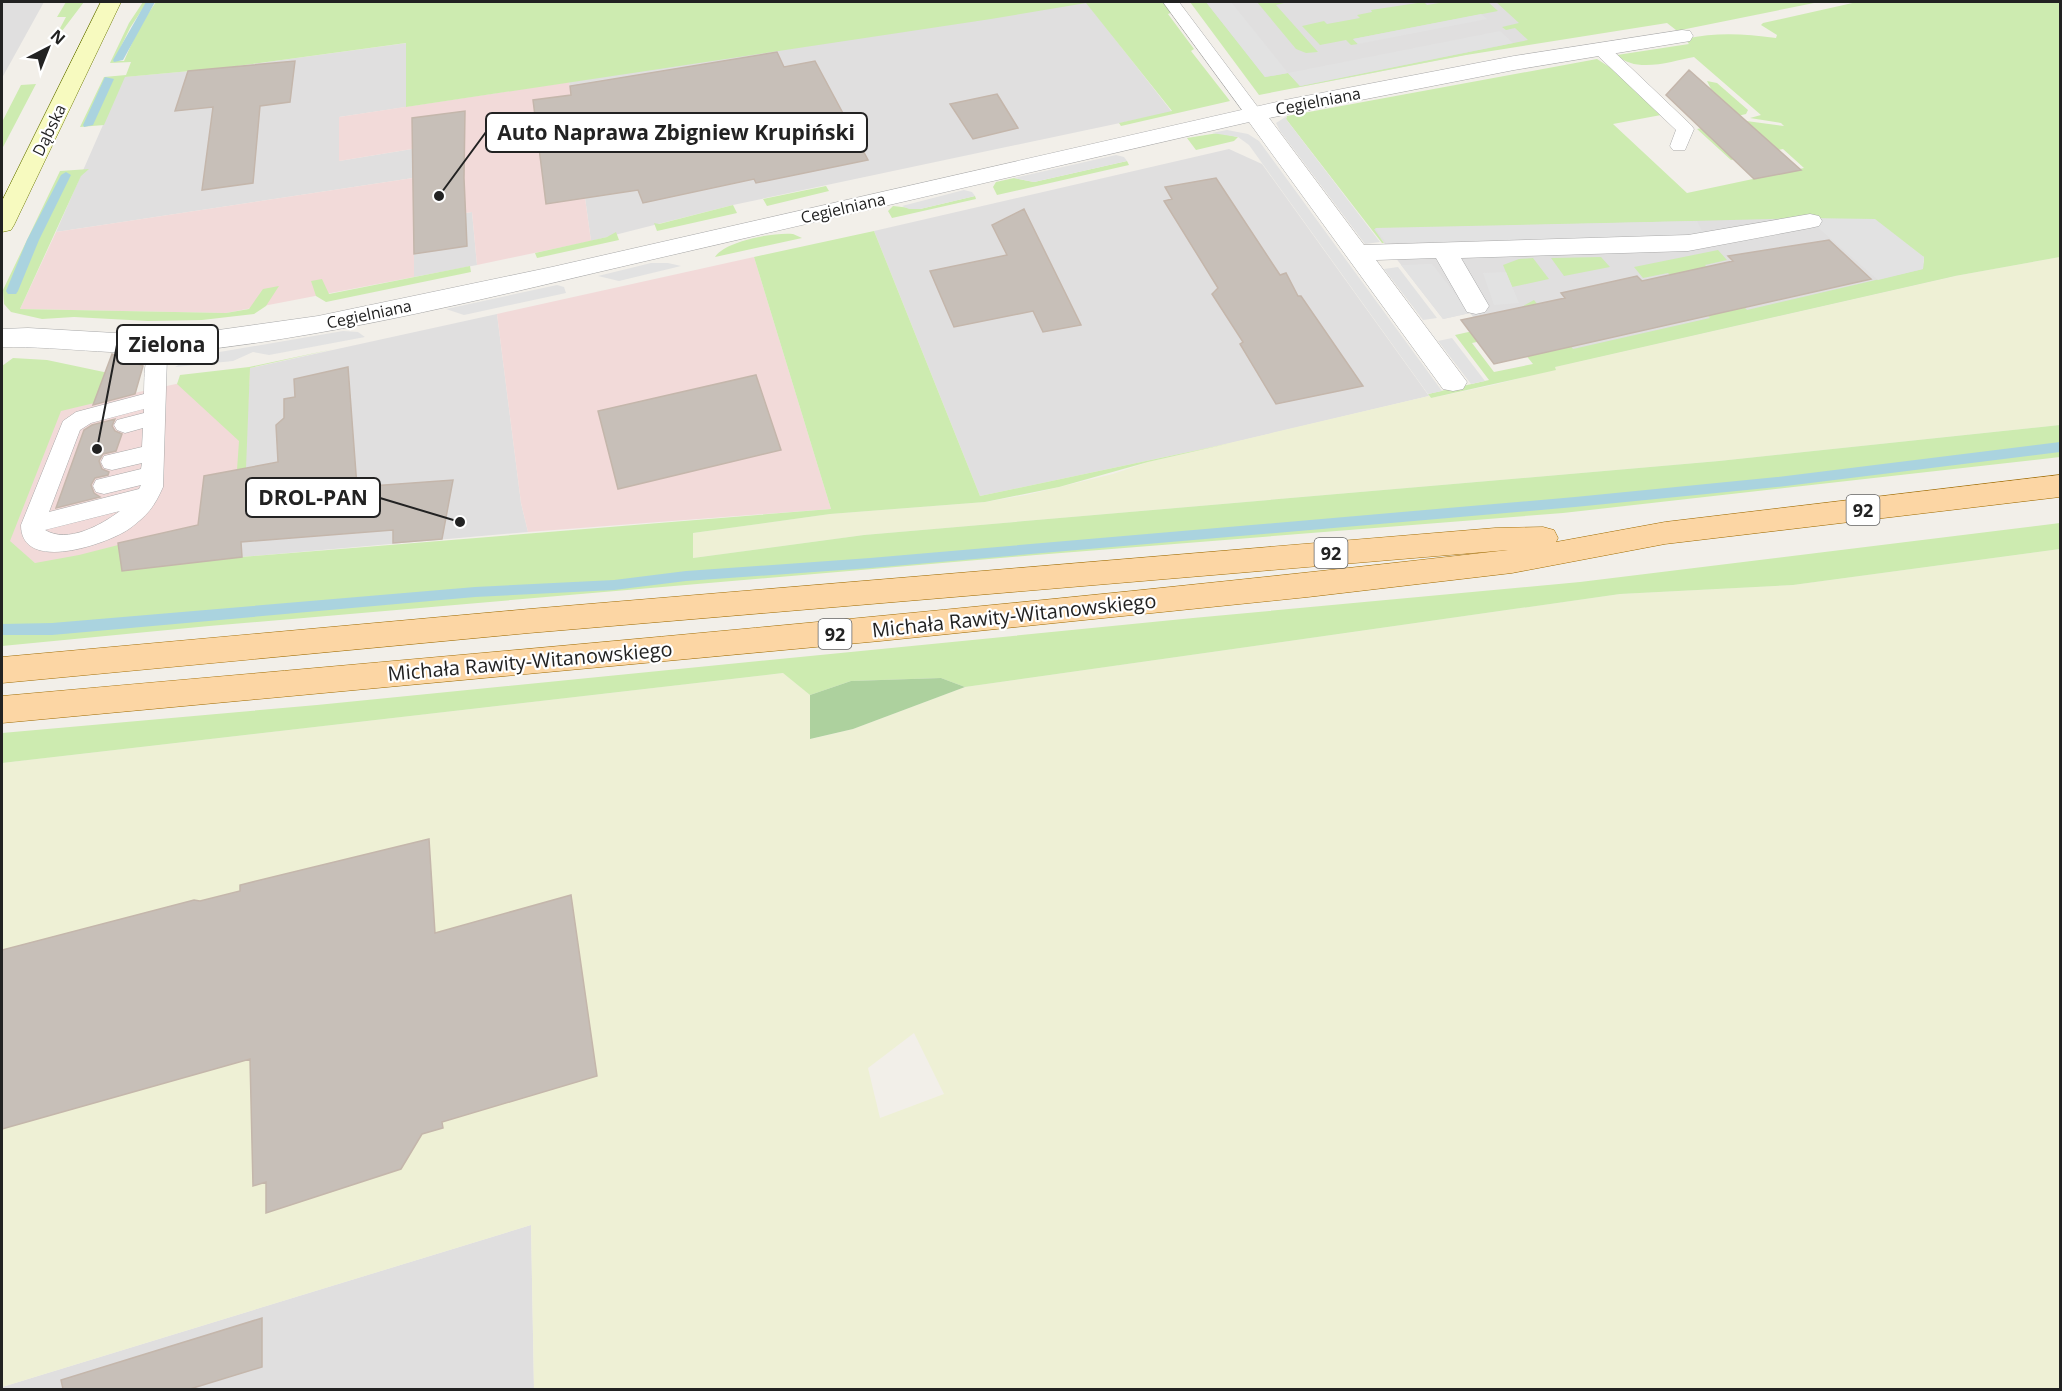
<svg xmlns="http://www.w3.org/2000/svg" width="2062" height="1391" font-family="'Open Sans',sans-serif">
<style>
.residential{fill:#e0dfdf}
.commercial{fill:#f2dad9}
.farmland{fill:#eef0d5;fill-rule:evenodd}
.grass{fill:#cdebb0;fill-rule:evenodd}
.forest{fill:#add19e}
.parking{fill:#e2e2e2}
.lines{fill:none;stroke-linecap:round;stroke-linejoin:round}
.stream{fill:#aad3df;fill-rule:evenodd}
.building{fill:#c7bfb8;stroke:#c4b6ab;stroke-width:1.5}
.lane-casing{stroke:#a9a9a9;stroke-width:1}
.street-casing{stroke:#a9a9a9;stroke-width:1}
.secondary-casing{stroke:#707d05;stroke-width:1}
.primary-casing{stroke:#a06b00;stroke-width:1}
.lane{fill:#fff;fill-rule:evenodd}
.street{fill:#fff;fill-rule:evenodd}
.secondary{fill:#f7fabf;fill-rule:evenodd}
.primary{fill:#fcd6a4;fill-rule:evenodd}
.labels{text-anchor:middle;dominant-baseline:central;stroke-width:4.5;stroke-linejoin:round;paint-order:stroke}
.far-street-label{font-size:16px;fill:#222;stroke:#fff}
.shield{fill:#fff;stroke:#646464;stroke-width:1.5}
.shield-label{font-size:18px;font-weight:bold;fill:#222}
.street-label{font-size:20px;fill:#222;stroke:#fff}
.leader{fill:none;stroke:#222;stroke-width:2}
.callout-dot{fill:#222;stroke:#fff;stroke-width:2}
.callout{fill:#fff;stroke:#222;stroke-width:2}
.callout-label{font-size:21px;text-anchor:middle;font-weight:bold;fill:#222}
</style>
<rect width="100%" height="100%" fill="#f2efe9"/>
<!-- residential -->
<path class="residential" d="M 2,2 L 44,2 L 2,78 Z
M 1086,2 L 1172,112 L 733,205 L 591,241 L 569,82 Z
M 1201,2 L 1503,2 L 1542,40 L 1295,88 L 1260,79 Z
M 407,43 L 406,107 L 339,117 L 339,161 L 412,149 L 413,178 L 56,232 L 124,77 L 223,68 Z
M 1229,149 L 1262,164 L 1429,396 L 1231,443 L 980,496 L 874,231 Z
M 472,212 L 477,265 L 414,277 L 414,221 Z
M 1803,215 L 1955,276 L 1554,367 L 1483,329 L 1470,313 L 1443,319 L 1371,226 Z
M 497,314 L 521,503 L 528,532 L 242,557 L 241,542 L 250,368 Z
M 531,1225 L 534,1389 L 2,1390 L 2,1387 Z"/>
<!-- commercial -->
<path class="commercial" d="M 569,82 L 591,241 L 477,265 L 472,212 L 414,221 L 414,277 L 226,313 L 20,309 L 56,232 L 413,178 L 412,149 L 339,161 L 339,117 Z
M 754,257 L 831,509 L 528,532 L 521,503 L 497,314 Z
M 250,368 L 241,542 L 47,573 L 9,542 L 60,409 Z"/>
<!-- farmland -->
<path class="farmland" d="M 2060,257 L 2060,425 L 1719,461 L 864,535 L 693,558 L 693,533 L 830,514 L 985,502 L 1026,495 L 1113,474 L 1148,462 L 1429,396 L 1431,398 L 1493,385 L 1556,369 L 1554,367 L 1955,276 Z
M 2060,549 L 2060,1389 L 534,1389 L 531,1225 L 2,1387 L 2,763 L 784,673 L 810,695 L 811,739 L 853,729 L 965,687 L 1620,594 L 1793,585 ZM 914,1033 L 944,1094 L 880,1118 L 868,1068 Z"/>
<!-- grass -->
<path class="grass" d="M 66,2 L 84,2 L 62,31 L 58,32 L 66,17 L 57,17 Z
M 143,2 L 147,2 L 130,28 L 114,61 L 124,61 L 139,27 L 156,2 L 1165,2 L 1173,12 L 1168,14 L 1194,49 L 1191,51 L 1230,101 L 1121,126 L 1119,123 L 1172,111 L 1086,3 L 991,19 L 406,107 L 406,43 L 223,68 L 125,77 L 104,125 L 80,127 L 104,77 L 126,75 L 131,62 L 110,63 L 129,23 Z
M 1190,2 L 1206,2 L 1265,77 L 1288,73 L 1300,86 L 1528,40 L 1515,28 L 1506,30 L 1502,27 L 1519,23 L 1496,2 L 1819,2 L 1681,30 L 1676,30 L 1667,23 L 1466,55 L 1259,95 Z
M 1257,2 L 1283,2 L 1284,3 L 1276,5 L 1318,52 L 1306,53 L 1296,49 Z
M 1424,2 L 1427,5 L 1445,2 L 1488,2 L 1498,11 L 1353,39 L 1358,44 L 1351,45 L 1346,40 L 1320,45 L 1302,26 L 1324,21 L 1327,24 L 1360,18 L 1357,15 L 1372,12 L 1371,10 Z
M 1857,2 L 2060,2 L 2060,257 L 1955,276 L 1555,367 L 1556,370 L 1431,398 L 1428,394 L 1489,380 L 1455,335 L 1482,329 L 1534,300 L 1573,349 L 1710,318 L 1668,273 L 1643,278 L 1634,267 L 1718,250 L 1727,260 L 1705,265 L 1747,310 L 1923,269 L 1924,257 L 1807,218 L 1374,229 L 1384,243 L 1382,243 L 1286,119 L 1287,116 L 1597,59 L 1614,70 L 1661,115 L 1613,124 L 1687,193 L 1804,168 L 1783,149 L 1731,160 L 1697,129 L 1739,120 L 1784,126 L 1781,123 L 1750,118 L 1761,115 L 1694,57 C 1672,61 1636,74 1617,55 L 1689,44 L 1685,39 C 1718,32 1743,34 1776,38 L 1777,35 L 1761,25 L 1763,23 ZM 1510,335 L 1533,364 L 1494,372 L 1472,343 Z
M 1707,81 L 1717,83 L 1748,110 L 1746,114 L 1725,119 L 1697,109 L 1726,103 L 1711,89 Z
M 36,84 L 2,149 L 2,122 L 21,85 Z
M 1218,133 L 1238,137 L 1234,141 L 1196,150 L 1187,138 Z
M 1127,161 L 1129,165 L 997,195 L 993,187 L 996,182 L 1014,178 L 1034,182 Z
M 89,169 L 81,176 L 20,309 L 226,313 L 249,309 L 263,289 L 279,286 L 266,306 L 254,314 L 202,320 L 148,321 L 74,317 L 42,319 L 11,312 L 4,304 L 3,290 L 60,171 Z
M 826,186 L 829,191 L 767,206 L 763,199 Z
M 975,196 L 976,199 L 892,218 L 888,211 L 893,206 L 920,209 Z
M 733,205 L 737,213 L 657,231 L 654,223 L 659,224 Z
M 874,231 L 980,496 L 1231,443 L 1148,462 L 1059,487 L 985,502 L 830,514 L 693,533 L 693,558 L 864,535 L 1719,461 L 2060,425 L 2060,457 L 1563,513 L 1036,555 L 209,626 L 2,646 L 2,366 L 13,358 L 47,360 L 137,379 L 136,393 L 61,411 L 10,541 L 35,563 L 79,555 L 177,530 L 242,557 L 831,509 L 754,257 Z
M 616,232 L 619,240 L 537,258 L 535,253 L 607,237 Z
M 793,234 L 802,238 L 715,257 C 725,241 774,232 793,234 Z
M 1601,257 L 1610,267 L 1564,276 L 1551,258 Z
M 1533,258 L 1549,279 L 1512,287 L 1503,265 L 1519,259 Z
M 470,266 L 471,272 L 326,302 L 316,296 L 311,281 L 322,279 L 329,294 Z
M 334,349 L 250,368 L 246,468 L 237,470 L 239,441 L 177,384 L 180,375 L 249,367 Z
M 2060,523 L 2060,549 L 1793,585 L 1620,594 L 965,687 L 941,678 L 851,681 L 810,695 L 783,673 L 2,763 L 2,733 L 317,705 L 1193,618 L 1580,582 Z"/>
<!-- forest -->
<path class="forest" d="M 941,678 L 965,687 L 853,729 L 810,739 L 810,695 L 851,681 Z"/>
<!-- parking -->
<path class="parking" d="M 1206,2 L 1231,2 L 1288,73 L 1500,31 L 1513,43 L 1300,86 L 1288,73 L 1265,77 Z
M 1481,14 L 1487,19 L 1358,44 L 1353,39 Z
M 1287,116 L 1286,119 L 1380,242 L 1365,244 L 1280,131 L 1276,123 Z
M 1227,130 L 1248,134 L 1259,141 L 1442,391 L 1428,394 L 1249,145 L 1238,137 L 1212,133 Z
M 1116,155 L 1124,157 L 1127,161 L 1034,182 L 1014,178 Z
M 964,190 L 972,192 L 975,196 L 920,209 L 909,209 L 902,206 Z
M 1807,218 L 1875,219 L 1924,257 L 1923,269 L 1878,280 Z
M 1697,221 L 1704,235 L 1386,243 L 1375,228 Z
M 651,263 L 668,263 L 681,266 L 619,281 L 598,276 Z
M 1432,264 L 1470,313 L 1443,319 L 1401,265 Z
M 1398,267 L 1437,318 L 1423,320 L 1384,269 Z
M 1506,272 L 1519,303 L 1494,305 L 1483,273 Z
M 557,285 L 564,287 L 566,293 L 464,315 L 446,309 Z
M 343,331 L 358,332 L 365,337 L 269,355 L 253,352 L 233,361 L 175,367 L 186,360 L 202,355 Z
M 1452,338 L 1485,381 L 1471,384 L 1438,341 Z"/>
<g class="lines">
<!-- stream -->
<path class="stream" d="M 146,2 L 155,2 L 123,60 L 114,62 L 113,60 Z
M 105,77 L 114,79 L 93,125 L 84,127 L 83,125 Z
M 66,172 L 71,175 L 39,240 L 18,291 L 16,294 L 8,294 L 6,291 L 27,240 L 61,175 Z
M 2060,442 L 2060,452 L 1777,487 L 1575,507 L 870,568 L 686,581 L 614,590 L 475,597 L 52,635 L 2,635 L 2,624 L 52,623 L 475,587 L 614,580 L 686,571 L 870,558 L 1575,497 L 1777,477 Z"/>
</g>
<!-- building -->
<path class="building" d="M 777,52 L 784,67 L 815,61 L 868,160 L 756,183 L 754,179 L 643,203 L 638,190 L 546,204 L 533,100 L 571,95 L 570,86 Z
M 295,61 L 290,102 L 260,106 L 253,183 L 202,190 L 213,107 L 175,111 L 188,71 Z
M 1689,70 L 1801,170 L 1754,179 L 1666,95 Z
M 997,94 L 1018,128 L 973,139 L 950,104 Z
M 465,111 L 464,178 L 467,246 L 414,254 L 412,118 Z
M 1216,178 L 1280,275 L 1286,273 L 1298,296 L 1301,296 L 1363,386 L 1276,404 L 1240,344 L 1243,342 L 1212,294 L 1218,288 L 1164,201 L 1172,199 L 1165,187 Z
M 1024,209 L 1081,325 L 1043,332 L 1033,311 L 954,327 L 930,271 L 1007,255 L 992,225 Z
M 1829,240 L 1871,279 L 1494,364 L 1461,320 L 1565,298 L 1561,293 L 1637,276 L 1642,281 L 1733,261 L 1728,256 Z
M 112,354 L 143,366 L 135,394 L 93,405 Z
M 348,367 L 357,487 L 453,480 L 442,539 L 393,543 L 393,530 L 241,542 L 242,557 L 122,571 L 118,543 L 198,525 L 204,476 L 278,462 L 276,425 L 284,418 L 284,399 L 295,397 L 294,379 Z
M 756,375 L 781,450 L 618,489 L 598,411 Z
M 115,419 L 112,426 L 115,431 L 122,434 L 116,451 L 103,454 L 99,461 L 102,469 L 109,472 L 108,475 L 95,478 L 91,485 L 94,493 L 100,497 L 56,508 L 84,430 L 92,425 Z
M 429,839 L 435,933 L 571,895 L 597,1076 L 442,1122 L 443,1128 L 422,1134 L 401,1169 L 266,1213 L 266,1182 L 253,1186 L 250,1059 L 2,1129 L 2,950 L 194,900 L 200,901 L 240,891 L 240,885 Z
M 262,1318 L 262,1367 L 190,1389 L 63,1389 L 61,1380 Z"/>
<g class="lines">
<!-- lane casing -->
<g class="lane-casing">
<path id="lane" d="M 1163,2 L 1179,2 L 1263,114 L 1260,118 L 1248,118 Z
M 1601,44 L 1607,45 L 1691,125 L 1694,129 L 1685,150 L 1673,150 L 1670,146 L 1676,130 L 1595,53 L 1593,49 Z
M 165,337 L 172,339 L 175,344 L 167,356 L 163,487 C 154,507 148,515 129,529 C 107,544 21,574 21,525 L 63,421 L 76,412 L 144,394 C 145,374 142,344 165,337 ZM 144,409 L 144,413 L 117,420 L 114,425 L 117,430 L 125,433 L 143,428 L 142,447 L 104,456 L 101,462 L 104,468 L 112,470 L 142,463 L 141,469 L 96,480 L 93,486 L 96,492 L 104,494 L 141,485 L 139,489 L 49,512 L 80,430 L 91,423 ZM 120,511 C 101,525 68,544 45,530 Z"/>
</g>
<!-- street casing -->
<g class="street-casing">
<path id="street" d="M 1682,30 L 1690,31 L 1693,36 L 1690,41 L 1514,70 L 1269,118 L 1364,245 L 1688,235 L 1810,214 L 1819,216 L 1822,221 L 1819,226 L 1810,228 L 1688,251 L 1461,258 L 1489,306 L 1485,312 L 1476,314 L 1467,312 L 1436,258 L 1376,260 L 1467,382 L 1463,389 L 1453,391 L 1443,389 L 1249,122 C 1049,168 850,214 650,260 C 499,295 347,334 193,351 C 130,358 65,346 2,347 L 2,329 L 28,328 L 150,335 L 190,334 L 318,316 L 552,267 L 1290,99 L 1514,56 Z"/>
</g>
<!-- secondary casing -->
<g class="secondary-casing">
<path id="secondary" d="M 101,2 L 121,2 L 14,225 L 11,230 L 2,232 L 2,201 Z"/>
</g>
<!-- primary casing -->
<g class="primary-casing">
<path id="primary" d="M 2060,475 L 2060,497 L 1665,544 L 1512,573 L 1308,597 L 880,641 L 2,723 L 2,696 C 504,651 1007,608 1508,550 L 529,633 L 2,683 L 2,657 L 529,609 L 1495,528 L 1543,527 L 1554,530 L 1558,538 L 1556,542 L 1665,522 Z"/>
</g>
<!-- lane -->
<use href="#lane" class="lane"/>
<!-- street -->
<use href="#street" class="street"/>
<!-- secondary -->
<use href="#secondary" class="secondary"/>
<!-- primary -->
<use href="#primary" class="primary"/>
</g>
<g class="labels">
<!-- far-street labels -->
<g class="far-street-label">
<text transform="translate(1318 101) rotate(-11)">Cegielniana</text>
<text transform="translate(49 130) rotate(-64)">Dąbska</text>
<text transform="translate(843 208) rotate(-13)">Cegielniana</text>
<text transform="translate(369 314) rotate(-12)">Cegielniana</text>
</g>
<!-- shield labels -->
<g class="shield">
<rect x="1846.5" y="495" width="33" height="30" rx="4.5"/>
<rect x="1314.5" y="538" width="33" height="30" rx="4.5"/>
<rect x="818.5" y="619" width="33" height="30" rx="4.5"/>
</g>
<g class="shield-label">
<text x="1863" y="510">92</text>
<text x="1331" y="553">92</text>
<text x="835" y="634">92</text>
</g>
<!-- street labels -->
<g class="street-label">
<text transform="translate(1014 615) rotate(-6)">Michała Rawity-Witanowskiego</text>
<text transform="translate(530 661) rotate(-5)">Michała Rawity-Witanowskiego</text>
</g>
</g>
<!-- callouts -->
<path class="leader" d="M439 196L486 132M97 449L117 345M460 522L380 498"/>
<g class="callout-dot">
<circle cx="439" cy="196" r="6"/>
<circle cx="97" cy="449" r="6"/>
<circle cx="460" cy="522" r="6"/>
</g>
<g class="callout">
<rect x="486" y="113" width="381" height="39" rx="6"/>
<rect x="117" y="325" width="101" height="39" rx="6"/>
<rect x="246" y="478" width="134" height="39" rx="6"/>
</g>
<g class="callout-label">
<text x="676" y="140">Auto Naprawa Zbigniew Krupiński</text>
<text x="167" y="352">Zielona</text>
<text x="313" y="505">DROL-PAN</text>
</g>
<!-- border -->
<rect width="2062" height="1391" fill="none" stroke="#222222" stroke-width="6"/>
<!-- north arrow -->
<g transform="translate(48 48) rotate(42)" stroke="#ffffff" stroke-width="4.5" paint-order="stroke">
<path d="M0-4.5L10 22L0 15L-10 22Z" fill="#222222"/>
<text y="-9" font-size="16" font-weight="bold" text-anchor="middle" fill="#222222">N</text>
</g>
</svg>
